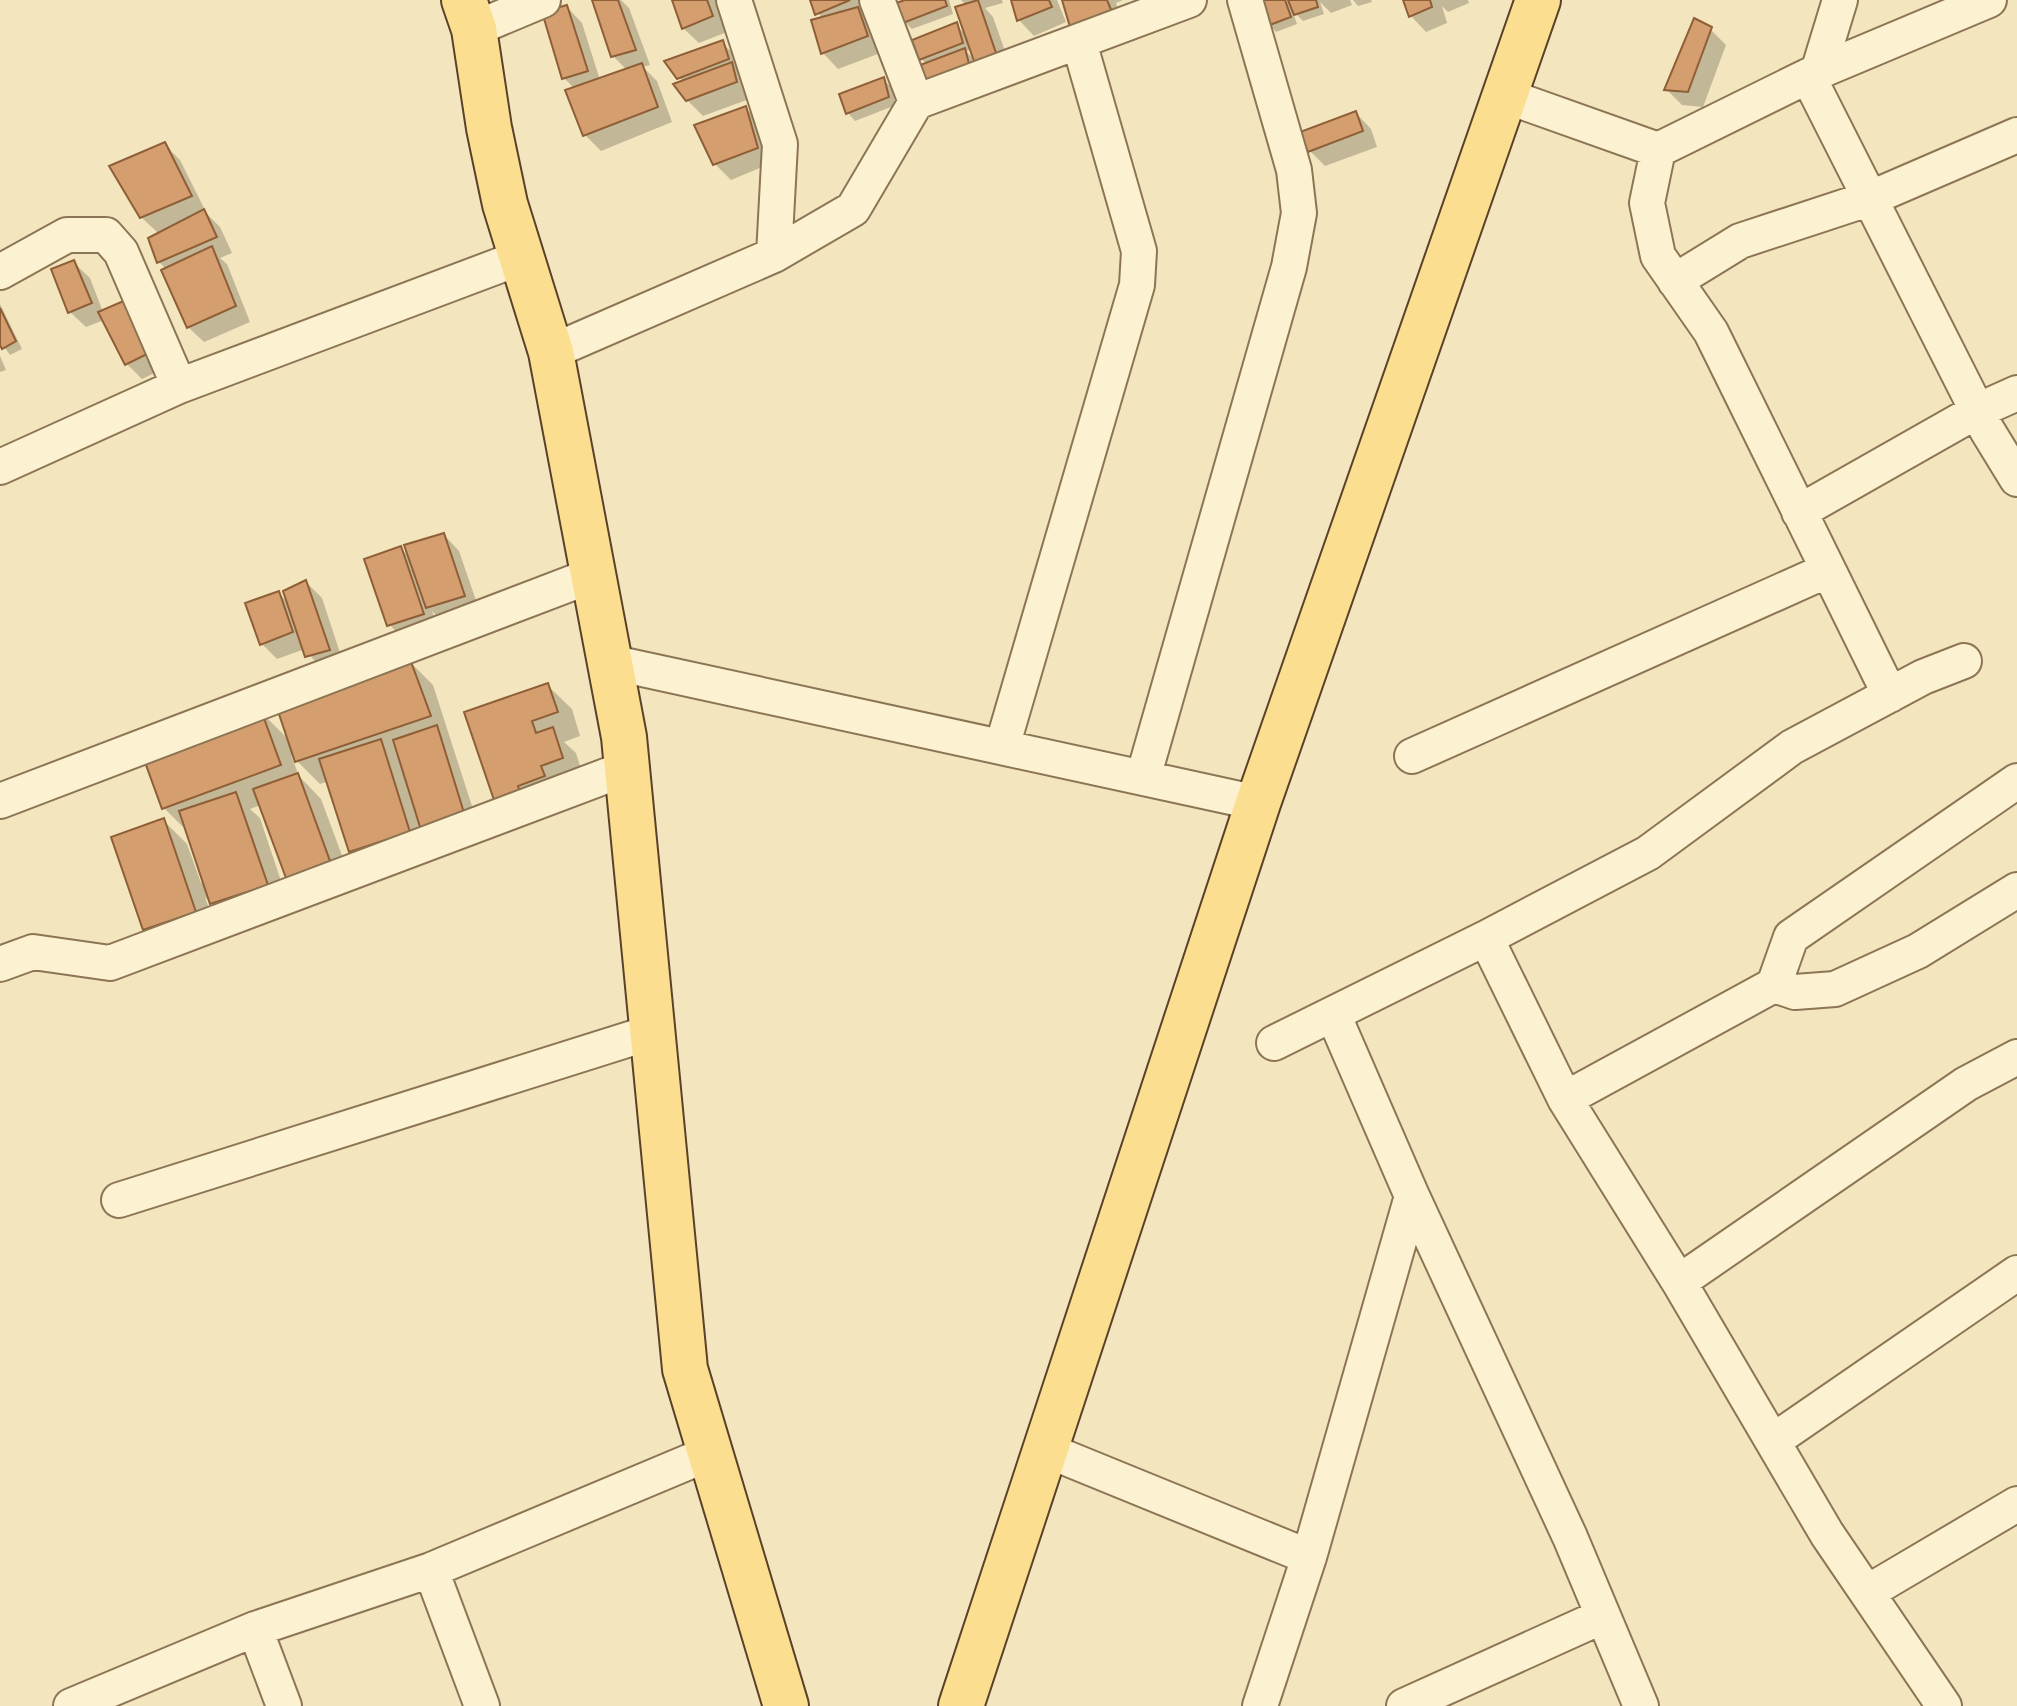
<svg xmlns="http://www.w3.org/2000/svg" width="2017" height="1706" font-family="'Roboto Serif',serif">
<style>
.shadow{fill:#0003;fill-rule:evenodd}
.building{fill:#d59e6e;stroke:#8e5e37;stroke-width:2}
.lines{fill:none;stroke-linecap:round;stroke-linejoin:round}
.minor-casing{stroke:#8c7554;stroke-width:38}
.major-casing{stroke:#594229;stroke-width:48}
.minor{stroke:#fcf1d1;stroke-width:34}
.major{stroke:#fbde90;stroke-width:44}
</style>
<rect width="100%" height="100%" fill="#f3e5bd"/>
<!-- shadow -->
<path class="shadow" d="M 594,0 L 621,0 L 629,8 L 650,65 L 643,67 L 657,81 L 672,122 L 601,151 L 585,135 L 568,91 L 575,89 L 564,78 L 567,7 L 582,23 L 600,80 L 627,70 L 613,56 Z
M 674,0 L 716,0 L 727,32 L 699,43 L 683,28 Z
M 812,0 L 871,0 L 876,11 L 864,16 L 873,25 L 883,52 L 838,69 L 823,53 L 822,19 Z
M 903,0 L 949,0 L 953,14 L 912,29 L 905,22 Z
M 961,0 L 1002,0 L 1003,3 L 985,8 L 993,17 L 1012,71 L 992,78 L 972,58 L 976,76 L 927,64 L 921,59 L 956,25 L 967,36 L 966,5 ZM 972,49 L 976,62 L 966,51 Z
M 1013,0 L 1057,0 L 1066,22 L 1034,36 L 1019,20 Z
M 1064,0 L 1123,0 L 1116,3 L 1125,29 Z
M 1260,0 L 1350,0 L 1352,5 L 1331,13 L 1320,2 L 1324,14 L 1303,21 L 1292,10 L 1297,24 L 1276,32 L 1269,24 Z
M 1353,0 L 1371,0 L 1372,2 L 1358,6 Z
M 1405,0 L 1468,0 L 1469,3 L 1448,12 L 1442,6 L 1447,23 L 1426,32 L 1411,16 Z
M 1710,29 L 1726,45 L 1703,107 L 1682,105 L 1666,89 Z
M 722,43 L 738,58 L 752,98 L 703,116 L 687,100 L 684,83 L 679,77 Z
M 884,80 L 891,87 L 896,105 L 855,121 L 848,113 L 841,95 Z
M 746,108 L 761,124 L 772,163 L 731,180 L 715,164 Z
M 1356,113 L 1371,129 L 1377,147 L 1325,166 L 1309,150 Z
M 164,144 L 180,160 L 207,214 L 220,227 L 232,253 L 220,258 L 227,264 L 250,322 L 204,342 L 188,327 L 167,270 L 159,262 L 159,234 L 141,217 Z
M 74,263 L 90,278 L 103,312 L 165,368 L 142,379 L 127,364 L 104,320 L 86,327 L 70,312 Z
M 0,304 L 22,349 L 10,355 L 0,341 Z
M 0,356 L 6,370 L 0,372 Z
M 444,535 L 459,551 L 480,612 L 443,623 L 432,611 L 438,630 L 404,640 L 389,624 L 401,548 L 411,559 Z
M 306,582 L 322,598 L 344,665 L 323,671 L 305,649 L 277,659 L 261,643 L 279,593 L 290,605 Z
M 409,661 L 433,685 L 480,831 L 375,875 L 351,851 L 329,781 L 320,784 L 291,755 L 299,776 L 321,799 L 353,885 L 312,900 L 288,877 L 261,805 L 250,809 L 260,818 L 290,908 L 235,927 L 205,897 L 218,935 L 168,953 L 144,929 L 164,821 L 187,844 L 201,883 L 204,882 L 188,832 L 164,808 L 145,755 L 261,712 L 291,742 Z
M 548,686 L 572,709 L 580,736 L 564,742 L 576,753 L 585,782 L 540,809 L 543,818 L 521,826 L 467,713 Z"/>
<!-- building -->
<path class="building" d="M 592,0 L 618,0 L 636,50 L 611,57 Z
M 672,0 L 707,0 L 713,16 L 682,29 Z
M 810,0 L 850,0 L 815,15 Z
M 905,0 L 945,0 L 947,6 L 903,23 L 896,3 Z
M 978,0 L 997,56 L 975,64 L 955,7 Z
M 1011,0 L 1049,0 L 1052,7 L 1017,21 Z
M 1062,0 L 1107,0 L 1112,12 L 1070,27 Z
M 1258,0 L 1285,0 L 1291,17 L 1267,26 Z
M 1288,0 L 1316,0 L 1318,7 L 1294,15 Z
M 1403,0 L 1430,0 L 1432,7 L 1409,17 Z
M 567,5 L 588,71 L 562,79 L 542,12 Z
M 858,7 L 868,36 L 821,54 L 811,20 Z
M 1694,18 L 1712,27 L 1688,92 L 1664,90 Z
M 957,22 L 963,43 L 919,60 L 912,40 Z
M 723,40 L 729,59 L 677,79 L 664,61 Z
M 965,48 L 970,68 L 927,85 L 920,65 Z
M 732,62 L 737,82 L 686,101 L 673,84 Z
M 642,63 L 658,107 L 583,136 L 565,90 Z
M 884,77 L 889,97 L 846,114 L 839,94 Z
M 746,106 L 758,148 L 713,165 L 694,125 Z
M 1356,111 L 1363,131 L 1308,152 L 1300,132 Z
M 165,142 L 192,196 L 140,218 L 109,166 Z
M 204,209 L 217,237 L 157,263 L 148,238 Z
M 212,246 L 236,306 L 187,328 L 161,270 Z
M 74,260 L 92,303 L 68,313 L 51,269 Z
M 128,299 L 151,352 L 125,365 L 98,312 Z
M 0,308 L 16,341 L 2,349 L 0,345 Z
M 444,533 L 465,596 L 426,608 L 404,545 Z
M 401,546 L 424,614 L 387,626 L 364,559 Z
M 306,580 L 330,650 L 305,657 L 283,591 Z
M 279,591 L 293,632 L 260,645 L 245,603 Z
M 410,659 L 431,716 L 295,762 L 277,708 Z
M 548,683 L 558,712 L 532,721 L 536,733 L 553,727 L 563,758 L 541,766 L 545,776 L 518,786 L 521,795 L 495,803 L 464,712 Z
M 261,710 L 281,765 L 162,809 L 142,754 Z
M 437,725 L 465,816 L 421,830 L 393,740 Z
M 381,739 L 410,832 L 349,852 L 319,759 Z
M 298,773 L 330,861 L 286,878 L 253,789 Z
M 236,792 L 268,885 L 210,904 L 179,811 Z
M 164,818 L 196,912 L 143,930 L 111,837 Z"/>
<g class="lines">
<!-- minor casing -->
<g class="minor-casing">
<path id="minor" d="M 877,0 L 916,102 L 1189,0
M 474,29 L 543,0
M 1818,72 L 1840,0
M 1808,76 L 1987,430 L 2017,479
M 1506,96 L 1658,150 L 1808,76 L 1989,0
M 1658,150 L 1647,203 L 1658,256 L 1711,332 L 1890,695
M 774,255 L 853,209 L 916,102
M 0,272 L 67,235 L 106,235 L 121,252 L 179,386
M 1675,281 L 1740,241 L 1871,198 L 2017,135
M 551,352 L 774,255 L 780,144 L 734,0
M 0,467 L 179,386 L 522,257
M 1799,512 L 1977,411 L 2017,393
M 610,662 L 1258,803
M 1002,747 L 1137,285 L 1139,251 L 1079,42
M 1412,756 L 1828,570
M 1143,778 L 1289,267 L 1299,213 L 1294,170 L 1245,0
M 0,801 L 593,575
M 1486,938 L 1648,853 L 1792,747 L 1923,677 L 1964,661
M 0,964 L 33,952 L 110,963 L 627,768
M 1774,985 L 1795,992 L 1835,989 L 1918,951 L 2017,890
M 1274,1043 L 1486,938 L 1565,1099 L 1679,1282 L 1966,1084 L 2017,1057
M 1565,1099 L 1774,985 L 1791,937 L 2017,781
M 1412,1196 L 1570,1537 L 1641,1706
M 119,1200 L 652,1032
M 1679,1282 L 1827,1534 L 1944,1706
M 1773,1441 L 2017,1273
M 1044,1449 L 1309,1557 L 1412,1196 L 1333,1014
M 431,1570 L 482,1706
M 1868,1592 L 2017,1504
M 255,1629 L 284,1706
M 71,1706 L 255,1629 L 431,1570 L 710,1453
M 1260,1706 L 1309,1557
M 1404,1706 L 1603,1616"/>
</g>
<!-- major casing -->
<g class="major-casing">
<path id="major" d="M 464,0 L 474,29 L 489,128 L 505,204 L 551,352 L 624,737 L 685,1369 L 786,1706
M 961,1706 L 1258,803 L 1538,0"/>
</g>
<!-- minor -->
<use href="#minor" class="minor"/>
<!-- major -->
<use href="#major" class="major"/>
</g>
</svg>
